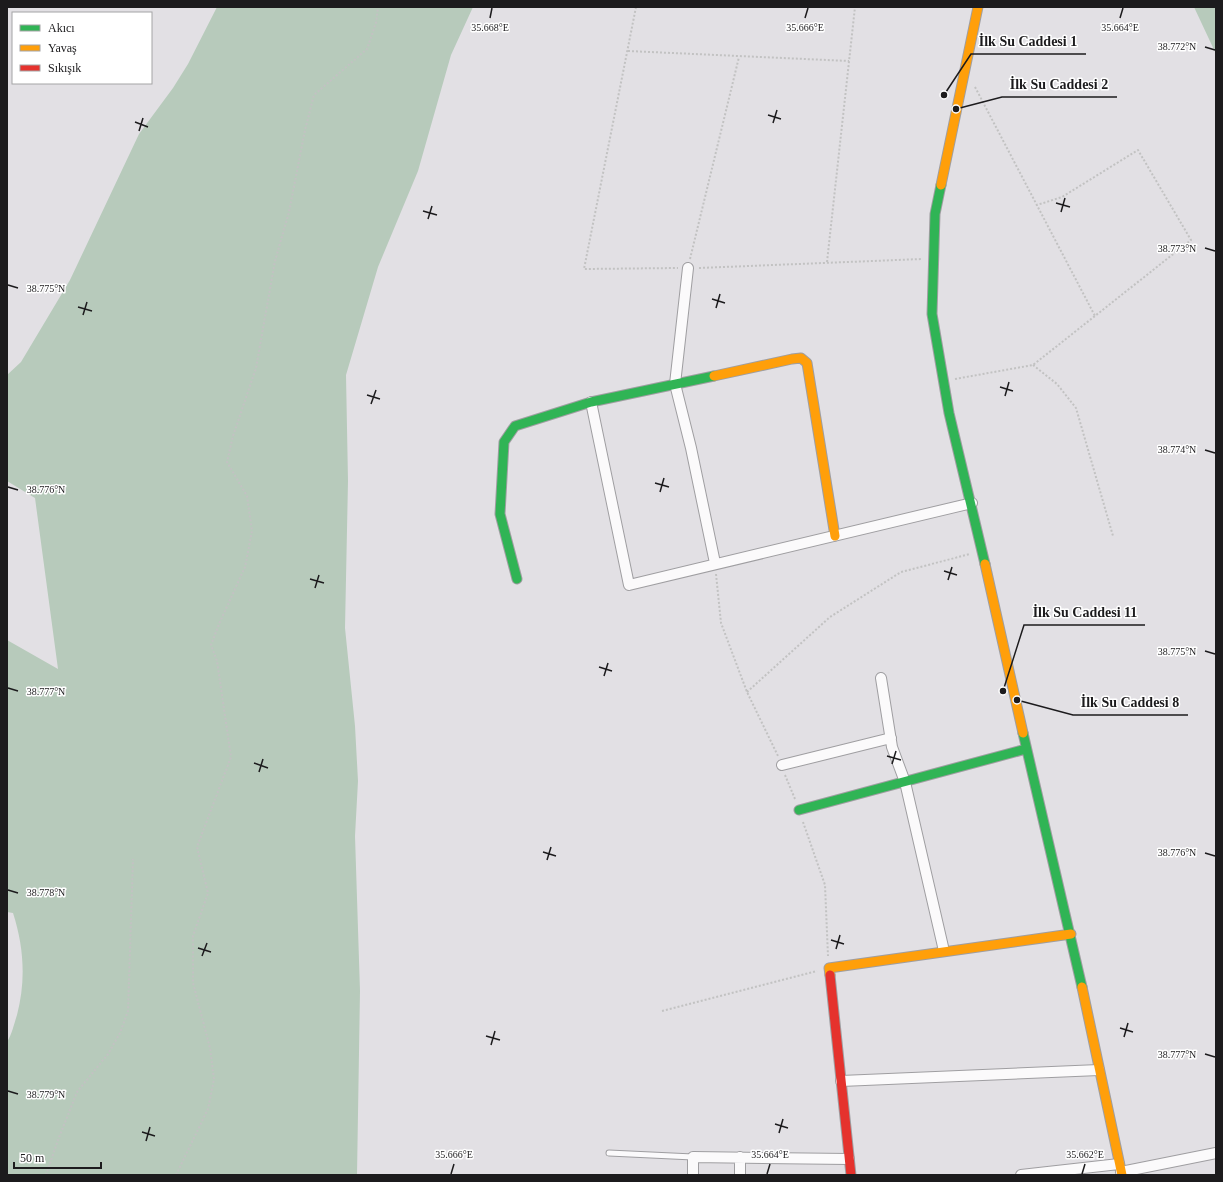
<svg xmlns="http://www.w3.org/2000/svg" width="1223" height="1182" font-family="Georgia,serif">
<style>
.green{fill:#b7cabb}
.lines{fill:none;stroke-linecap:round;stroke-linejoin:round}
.lane-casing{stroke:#9f9ea1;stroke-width:7}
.street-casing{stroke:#9f9ea1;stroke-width:12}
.fast-casing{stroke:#9f9ea1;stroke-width:11}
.slow-casing{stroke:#9f9ea1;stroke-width:11}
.jam-casing{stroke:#9f9ea1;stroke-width:11}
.path{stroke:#c2c2c2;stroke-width:2;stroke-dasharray:2 2;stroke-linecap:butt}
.lane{stroke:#fbfafb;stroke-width:5}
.street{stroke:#fbfafb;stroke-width:10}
.fast{stroke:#30b455;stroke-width:9}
.slow{stroke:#ff9f0a;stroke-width:9}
.jam{stroke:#e5322d;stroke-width:9}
.ticks{fill:none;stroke:#1c1b1d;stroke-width:1.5}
.ticks-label{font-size:10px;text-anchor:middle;fill:#1c1b1d;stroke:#fff;stroke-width:3;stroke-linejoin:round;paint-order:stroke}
.leader{fill:none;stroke:#1c1b1d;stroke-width:1.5}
.callout-dot{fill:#1c1b1d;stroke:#fff;stroke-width:1.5}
.callout-label{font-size:14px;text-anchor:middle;font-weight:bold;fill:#1c1b1d;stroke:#fff;stroke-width:3;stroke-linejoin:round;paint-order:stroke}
</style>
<rect width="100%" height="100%" fill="#e2e0e4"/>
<!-- green -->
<path class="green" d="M 217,7 L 473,7 L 451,55 L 418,171 L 378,267 L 346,375 L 348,481 L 345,628 L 355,726 L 358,781 L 355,836 L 360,991 L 357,1175 L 7,1175 L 7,1042 C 12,1034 14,1024 17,1015 C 26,981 24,947 13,913 L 7,912 L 7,640 L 58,669 L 35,498 L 7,481 L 7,375 L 21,362 L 70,280 L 139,134 L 173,88 L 188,64 Z
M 1194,7 L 1216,7 L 1216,54 Z"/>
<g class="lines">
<!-- lane casing -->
<g class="lane-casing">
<path id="lane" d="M 609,1153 L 693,1157"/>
</g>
<!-- street casing -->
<g class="street-casing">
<path id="street" d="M 688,268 L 675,384 L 691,448 L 715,563
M 591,402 L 629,585 L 972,503
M 881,678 L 892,747 L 905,782 L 944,951
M 782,765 L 891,738
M 841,1081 L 1099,1070
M 740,1157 L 740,1175
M 1121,1172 L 1216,1153
M 693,1175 L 693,1157 L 849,1159
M 1021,1175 L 1119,1164"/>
</g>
<!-- fast casing -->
<g class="fast-casing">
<path id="fast" d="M 941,185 L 935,214 L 932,314 L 949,413 L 985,564
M 517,579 L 500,514 L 504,442 L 515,426 L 591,402 L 714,376
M 1023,733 L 1082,987
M 799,810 L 1026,749"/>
</g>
<!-- slow casing -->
<g class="slow-casing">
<path id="slow" d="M 941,185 L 978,7
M 714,376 L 792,359 L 801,358 L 807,363 L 835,536
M 985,564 L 1023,733
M 830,975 L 829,968 L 1071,934
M 1082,987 L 1122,1175"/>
</g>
<!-- jam casing -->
<g class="jam-casing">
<path id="jam" d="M 830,975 L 851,1175"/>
</g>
<!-- path -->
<path class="path" d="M 636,7 L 584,269 L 678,268
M 628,51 L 849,61
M 975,87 L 1095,316
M 690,259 L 739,57
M 827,262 L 855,7
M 699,268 L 922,259
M 1033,365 L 1057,384 L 1076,408 L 1113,536
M 955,379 L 1033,365 L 1191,240 L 1138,150 L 1062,197 L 1037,205
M 716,574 L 721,623 L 747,692 L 778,756
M 747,692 L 830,617 L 901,572 L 970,554
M 785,775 L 795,799
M 803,822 L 825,885 L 828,956
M 662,1011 L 817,971
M 46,1175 L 58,1140 L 77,1092 L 108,1054 L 120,1033 L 128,1011 L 133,859
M 176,1175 L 208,1109 L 214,1079 L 210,1048 L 193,983 L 193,936 L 208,893 L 197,847 L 231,757 L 217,661 L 211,645 L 219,624 L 245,567 L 252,531 L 247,496 L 227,462 L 233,436 L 256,368 L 275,261 L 289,212 L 305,130 L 314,95 L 367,49 L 376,23 L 378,7"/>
<!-- lane -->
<use href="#lane" class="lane"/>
<!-- street -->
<use href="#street" class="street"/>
<!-- fast -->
<use href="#fast" class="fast"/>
<!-- slow -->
<use href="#slow" class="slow"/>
<!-- jam -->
<use href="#jam" class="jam"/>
</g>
<!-- ticks -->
<path class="ticks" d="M 490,18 L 492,8M 805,18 L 808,8M 1120,18 L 1123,8M 1205,47 L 1215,50M 768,115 L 781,119M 135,122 L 148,127M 773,123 L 777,110M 139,131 L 143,118M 1056,203 L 1070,207M 423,211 L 437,215M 1061,212 L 1065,198M 428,219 L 432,206M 1205,248 L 1215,251M 8,285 L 18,288M 712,299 L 725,303M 78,307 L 92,311M 716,308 L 720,294M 83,315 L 87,302M 1000,387 L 1013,391M 367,395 L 380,399M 1005,396 L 1009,382M 371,404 L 376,390M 1205,450 L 1215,453M 655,483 L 669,487M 8,487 L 18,490M 660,492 L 664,478M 944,571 L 957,575M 310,579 L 324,583M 948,580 L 952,567M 315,588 L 319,575M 1205,651 L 1215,654M 599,667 L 612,671M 604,676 L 608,663M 8,688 L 18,691M 887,756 L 901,760M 254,763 L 268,768M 892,764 L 896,751M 259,772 L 263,759M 543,852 L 556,856M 1205,853 L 1215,856M 547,860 L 551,847M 8,890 L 18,893M 831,940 L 844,944M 198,948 L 211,952M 836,949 L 840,935M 202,956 L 207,943M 1120,1028 L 1133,1032M 486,1036 L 500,1040M 1124,1037 L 1128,1023M 491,1045 L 495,1031M 1205,1054 L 1215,1057M 8,1091 L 18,1094M 775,1124 L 788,1128M 142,1132 L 155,1136M 779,1133 L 783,1119M 146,1141 L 150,1127M 451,1174 L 454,1164M 767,1174 L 770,1164M 1082,1174 L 1085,1164"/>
<g class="ticks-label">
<text x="490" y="31">35.668°E</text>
<text x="805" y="31">35.666°E</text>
<text x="1120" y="31">35.664°E</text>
<text x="1177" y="50">38.772°N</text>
<text x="1177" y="252">38.773°N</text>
<text x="46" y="292">38.775°N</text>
<text x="1177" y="453">38.774°N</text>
<text x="46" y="493">38.776°N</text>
<text x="1177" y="655">38.775°N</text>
<text x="46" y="695">38.777°N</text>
<text x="1177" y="856">38.776°N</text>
<text x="46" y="896">38.778°N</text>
<text x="1177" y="1058">38.777°N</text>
<text x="46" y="1098">38.779°N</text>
<text x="454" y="1158">35.666°E</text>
<text x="770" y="1158">35.664°E</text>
<text x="1085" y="1158">35.662°E</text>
</g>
<!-- callouts -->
<path class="leader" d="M944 95L971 54H1086M956 109L1002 97H1117M1003 691L1024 625H1145M1017 700L1073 715H1188"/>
<g class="callout-dot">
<circle cx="944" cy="95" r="4"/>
<circle cx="956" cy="109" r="4"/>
<circle cx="1003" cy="691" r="4"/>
<circle cx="1017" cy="700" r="4"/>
</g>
<g class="callout-label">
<text x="1028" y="46">İlk Su Caddesi 1</text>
<text x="1059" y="89">İlk Su Caddesi 2</text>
<text x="1085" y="617">İlk Su Caddesi 11</text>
<text x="1130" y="707">İlk Su Caddesi 8</text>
</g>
<!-- border -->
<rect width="1223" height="1182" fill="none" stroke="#1c1b1d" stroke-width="16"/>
<!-- legend -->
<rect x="12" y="12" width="140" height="72" fill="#ffffff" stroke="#a4a4a5"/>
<rect x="20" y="25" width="20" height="6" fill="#30b455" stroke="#a4a4a5"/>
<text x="48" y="32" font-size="12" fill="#1c1b1d">Akıcı</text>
<rect x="20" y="45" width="20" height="6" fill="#ff9f0a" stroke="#a4a4a5"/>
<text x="48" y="52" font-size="12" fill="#1c1b1d">Yavaş</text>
<rect x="20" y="65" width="20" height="6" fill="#e5322d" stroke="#a4a4a5"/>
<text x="48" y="72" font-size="12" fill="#1c1b1d">Sıkışık</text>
<!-- scale -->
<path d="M14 1162v6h87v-6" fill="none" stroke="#1c1b1d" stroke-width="2"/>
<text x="20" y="1162" font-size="12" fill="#1c1b1d" stroke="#ffffff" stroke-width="3" paint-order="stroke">50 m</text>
</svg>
